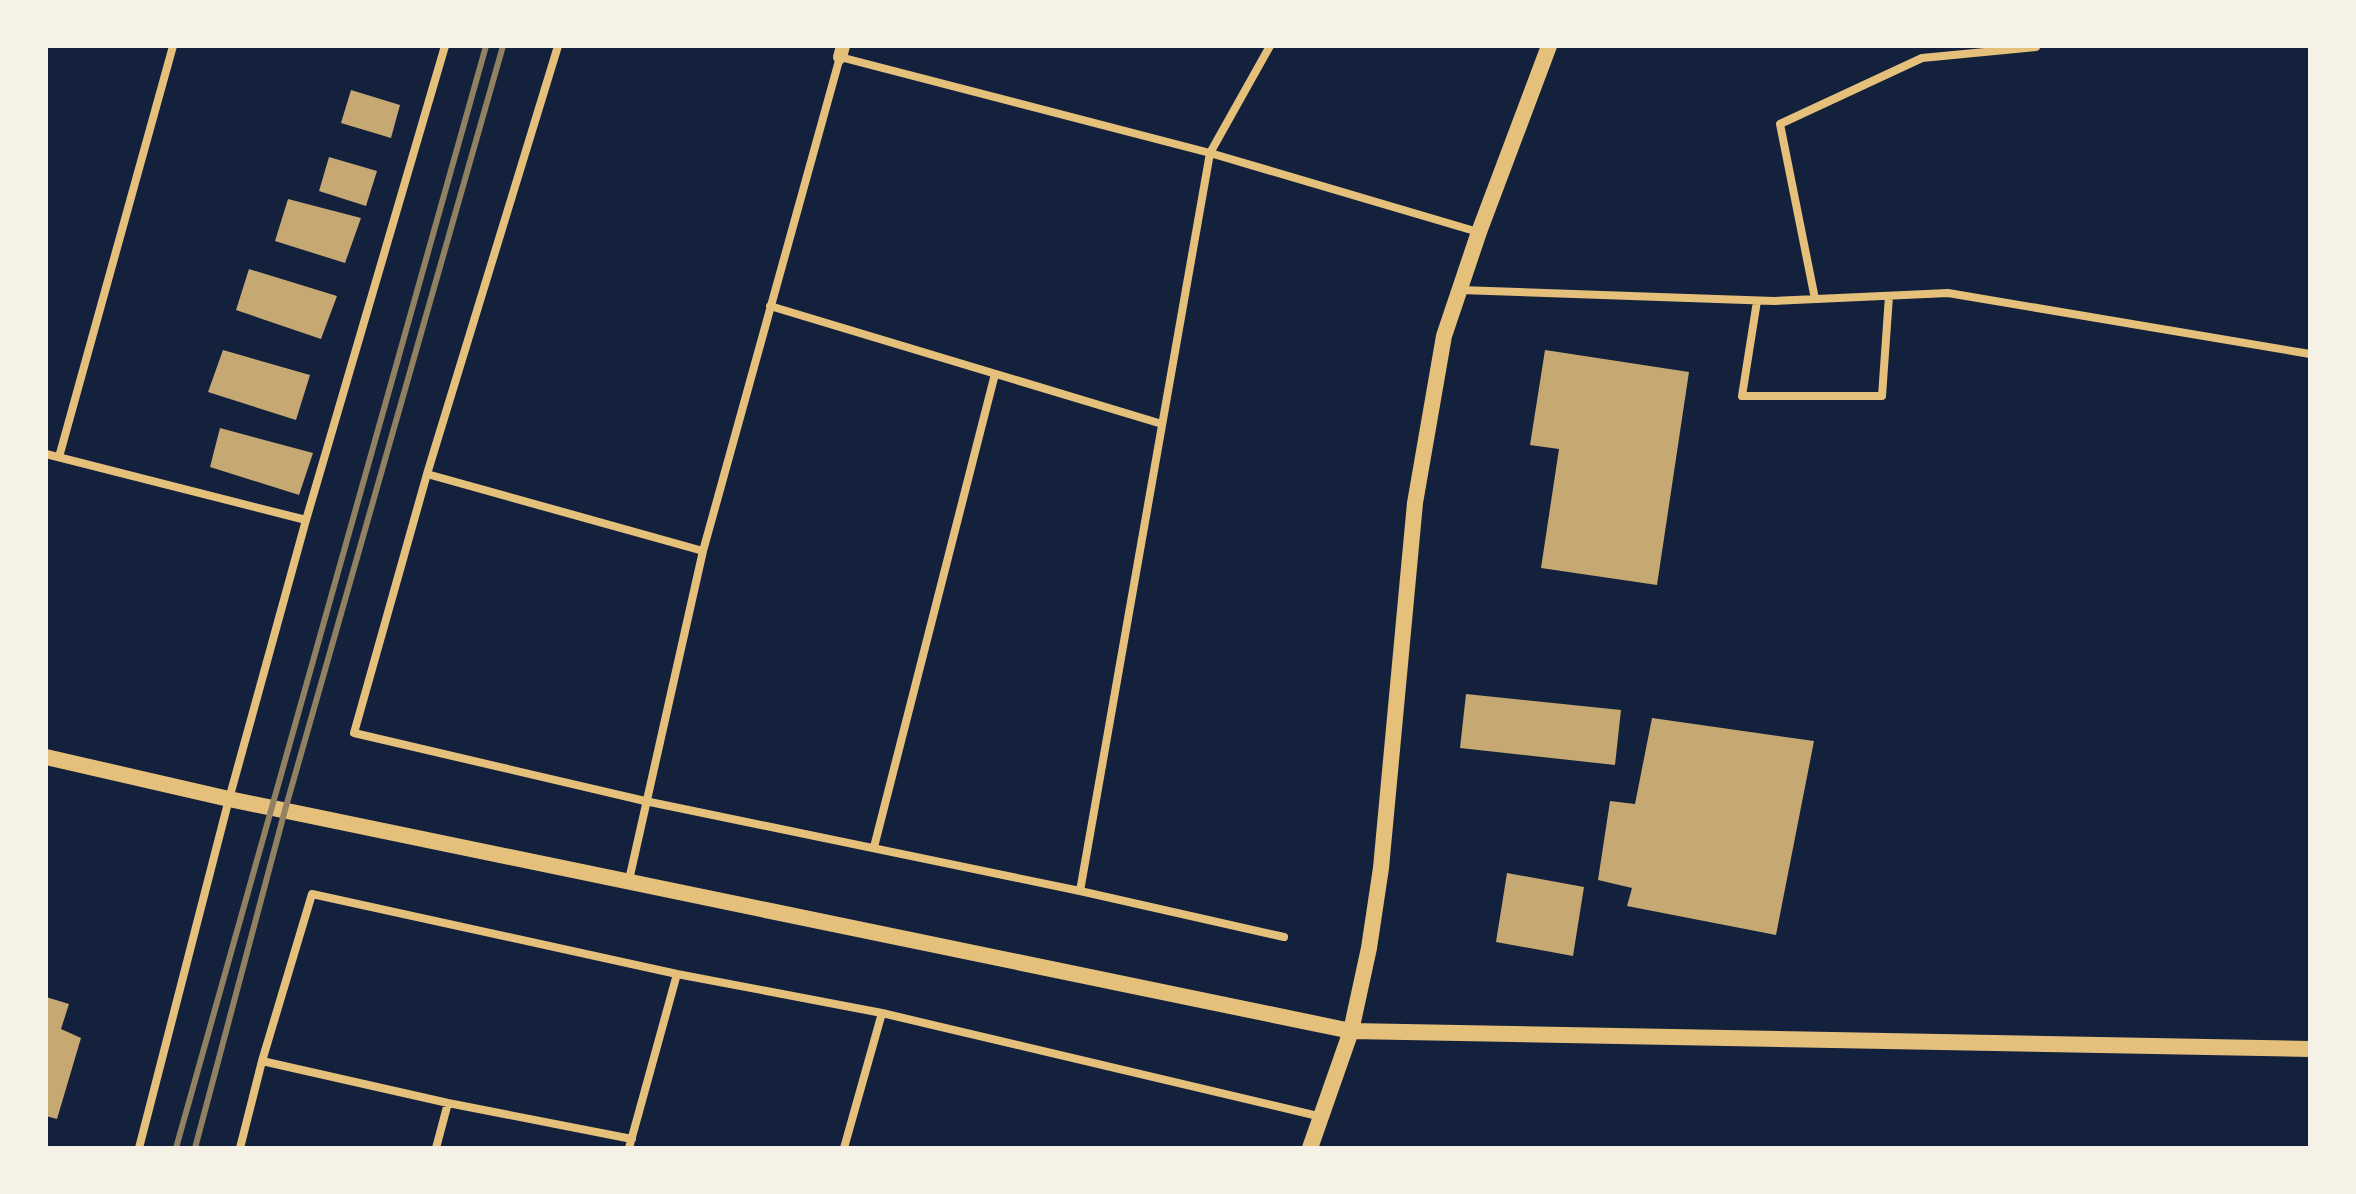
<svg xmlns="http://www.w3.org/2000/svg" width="2356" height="1194" font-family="'Alegreya Sans',sans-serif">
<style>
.building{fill:#c6a872}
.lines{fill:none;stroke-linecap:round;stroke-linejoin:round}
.minor{stroke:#e5c07b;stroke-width:8}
.tertiary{stroke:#e5c07b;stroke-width:14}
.secondary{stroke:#e5c07b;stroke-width:16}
.rail{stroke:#918062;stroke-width:6}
</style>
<rect width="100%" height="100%" fill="#14213d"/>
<!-- building -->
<path class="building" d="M 351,90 L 400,105 L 391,138 L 341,123 Z
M 329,157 L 377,171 L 366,206 L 319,191 Z
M 288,199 L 361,218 L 345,263 L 275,241 Z
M 249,269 L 337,296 L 321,339 L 236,310 Z
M 223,350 L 310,375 L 296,420 L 208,392 Z
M 1545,350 L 1689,372 L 1657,585 L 1541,568 L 1559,449 L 1530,445 Z
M 220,428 L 313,453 L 299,495 L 210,467 Z
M 1466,694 L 1621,710 L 1615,765 L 1460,748 Z
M 1652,718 L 1814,741 L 1776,935 L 1627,906 L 1632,888 L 1598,880 L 1610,801 L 1635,804 Z
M 1507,873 L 1584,887 L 1573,956 L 1496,942 Z
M 46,997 L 69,1004 L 61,1029 L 81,1038 L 57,1119 L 46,1116 Z"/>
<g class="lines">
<!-- minor -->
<path class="minor" d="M 558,46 L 427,474 L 354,733 L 645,801 L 1080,891 L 1284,937
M 1460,290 L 1774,301 L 1948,293 L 2310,354
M 1815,299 L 1780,124 L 1922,58 L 2036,47
M 1757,301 L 1742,396 L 1882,396 L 1889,296
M 770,306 L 1162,424
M 46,454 L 306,520
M 59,457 L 173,46
M 427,474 L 703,551
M 874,847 L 995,374
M 629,880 L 703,551 L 840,57 L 1210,153 L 1478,232
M 1080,891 L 1210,153 L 1270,46
M 262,1061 L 448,1103 L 632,1139
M 139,1148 L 229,799 L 306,520 L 445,46
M 240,1148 L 262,1061 L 312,894 L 677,974 L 882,1013 L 1322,1117
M 436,1148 L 448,1103
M 629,1148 L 677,974
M 844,1148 L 882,1013"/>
<!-- tertiary -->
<path class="tertiary" d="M 840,57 L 843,46"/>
<!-- secondary -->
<path class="secondary" d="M 46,757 L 229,799 L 1351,1031 L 2310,1049
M 1310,1148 L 1351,1031 L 1369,948 L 1381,868 L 1415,503 L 1444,336 L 1479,232 L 1549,46"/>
<!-- rail -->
<path class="rail" d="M 176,1148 L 486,46
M 195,1148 L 285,810 L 503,46"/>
</g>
<!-- border -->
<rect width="2356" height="1194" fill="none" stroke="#f6f1e7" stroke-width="96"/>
</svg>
